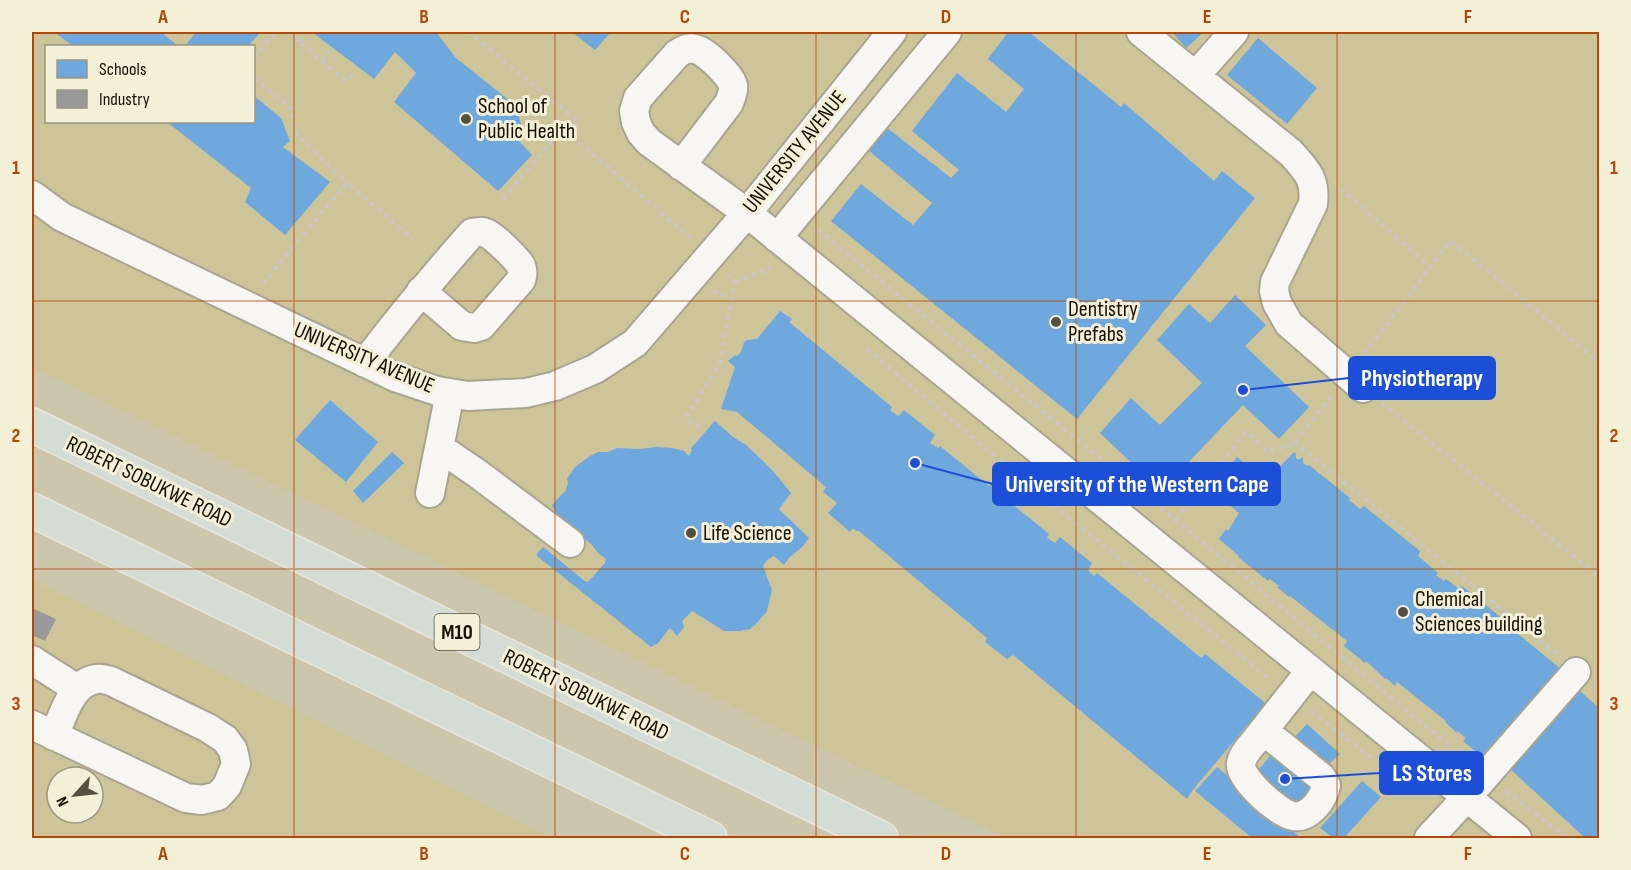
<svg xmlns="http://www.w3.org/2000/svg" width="1631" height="870" font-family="'Sofia Sans Condensed',sans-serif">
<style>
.built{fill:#cdc49a;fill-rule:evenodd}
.schools{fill:#6fa8dc}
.industry{fill:#999}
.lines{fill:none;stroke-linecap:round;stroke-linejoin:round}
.minor-casing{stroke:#a9a591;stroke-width:32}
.major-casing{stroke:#e8e5da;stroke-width:36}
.path{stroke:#c8c6be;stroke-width:4;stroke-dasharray:4.5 4.5;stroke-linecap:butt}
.minor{stroke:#f7f6f3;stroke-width:28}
.major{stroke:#d5dcd4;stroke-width:33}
.grid{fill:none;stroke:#b3470a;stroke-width:1.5;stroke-opacity:0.55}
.poi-dot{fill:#54503d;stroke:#f4efd7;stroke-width:2}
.labels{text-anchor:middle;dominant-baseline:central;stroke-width:6;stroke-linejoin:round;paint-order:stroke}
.shield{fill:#f4efd7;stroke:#575342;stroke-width:1.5}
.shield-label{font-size:21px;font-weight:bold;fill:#141002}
.poi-label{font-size:22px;fill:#141002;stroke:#f4efd7;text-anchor:start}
.street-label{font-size:22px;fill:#141002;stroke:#f4efd7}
.leader{fill:none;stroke:#1d4ed8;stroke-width:2}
.callout-dot{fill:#1d4ed8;stroke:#f4efd7;stroke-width:2}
.callout{fill:#1d4ed8;stroke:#1d4ed8;stroke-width:2}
.callout-label{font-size:24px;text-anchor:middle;font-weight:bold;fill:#fff}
.neatline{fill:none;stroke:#b3470a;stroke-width:2}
.grid-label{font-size:20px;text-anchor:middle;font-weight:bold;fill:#b3470a}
</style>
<rect width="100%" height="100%" fill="#cbc6ac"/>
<!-- built -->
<path class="built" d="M 32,32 L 1599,32 L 1599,838 L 1006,838 L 32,367 ZM 46,46 L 254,46 L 254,122 L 46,122 Z
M 32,579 L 552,838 L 32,838 ZM 57,777 L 93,777 L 93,813 L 57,813 Z"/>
<!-- schools -->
<path class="schools" d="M 54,32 L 161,32 L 178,46 L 73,46 Z
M 196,32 L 261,32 L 248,46 L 185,46 Z
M 312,32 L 436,32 L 456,58 L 515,105 L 524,133 L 518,140 L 532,155 L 498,191 L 394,102 L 416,73 L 395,52 L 374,79 Z
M 572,32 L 611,32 L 595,50 Z
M 1008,32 L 1029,32 L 1121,107 L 1124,103 L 1214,181 L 1222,171 L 1255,198 L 1077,419 L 831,221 L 861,184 L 913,225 L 932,203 L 868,150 L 886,127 L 951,178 L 959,170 L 912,131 L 957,73 L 1006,112 L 1024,89 L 988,59 Z
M 1172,32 L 1204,32 L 1186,48 Z
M 1258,38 L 1317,88 L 1287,124 L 1227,75 Z
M 254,96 L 281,118 L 290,141 L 283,147 L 330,182 L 285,235 L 245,202 L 251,188 L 167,122 L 254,122 Z
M 1235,295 L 1266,325 L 1245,346 L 1309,407 L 1279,439 L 1243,405 L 1161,491 L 1100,433 L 1131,398 L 1160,425 L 1202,383 L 1157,340 L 1189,304 L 1210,323 Z
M 780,311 L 792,319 L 789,322 L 892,407 L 890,410 L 898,416 L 904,410 L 935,435 L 930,443 L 938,448 L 940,446 L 989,486 L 993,481 L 1004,491 L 1001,495 L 1049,534 L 1047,538 L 1055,543 L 1060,537 L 1092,563 L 1088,570 L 1094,576 L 1097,573 L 1200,657 L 1202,658 L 1205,654 L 1264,702 L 1265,704 L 1192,791 L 1187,799 L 1013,655 L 1007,659 L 985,642 L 987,638 L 859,531 L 856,531 L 853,528 L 850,532 L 828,513 L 837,503 L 823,492 L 826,487 L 737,412 L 721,409 L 735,367 L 728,361 L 735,355 L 737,356 L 741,352 L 744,342 L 747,340 L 757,339 Z
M 330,400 L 378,442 L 346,482 L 295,440 Z
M 715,421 L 733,437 L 746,445 L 761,459 L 773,471 L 791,493 L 779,509 L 809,538 L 803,546 L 789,558 L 784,565 L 774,556 L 767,560 L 763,566 L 772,590 L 767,611 L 756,624 L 750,629 L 740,631 L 724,631 L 692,611 L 682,621 L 684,627 L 677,636 L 670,628 L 658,643 L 651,647 L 537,556 L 538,552 L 543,547 L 586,582 L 589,581 L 605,563 L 606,559 L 598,553 L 591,544 L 558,519 L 552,505 L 566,490 L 568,483 L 567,479 L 575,467 L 590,456 L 598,452 L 608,452 L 617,448 L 637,449 L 657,447 L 672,448 L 684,451 L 689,456 L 692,450 L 691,448 Z
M 392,452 L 404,463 L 363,503 L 353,491 Z
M 1294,452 L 1296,454 L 1296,458 L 1298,460 L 1303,457 L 1303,463 L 1307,466 L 1309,465 L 1350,498 L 1349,500 L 1360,509 L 1364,506 L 1420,551 L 1418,556 L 1438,573 L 1436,575 L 1444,581 L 1446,579 L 1459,589 L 1462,586 L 1518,631 L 1517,633 L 1562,670 L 1491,764 L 1463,741 L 1466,738 L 1457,731 L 1456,732 L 1445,722 L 1446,721 L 1397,682 L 1395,686 L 1386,678 L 1385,679 L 1366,661 L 1365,663 L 1344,646 L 1347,641 L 1290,596 L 1289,597 L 1277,587 L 1279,586 L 1270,579 L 1268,581 L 1238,557 L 1239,556 L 1219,539 L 1226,529 L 1228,531 L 1239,513 L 1210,489 L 1237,457 L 1266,481 Z
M 1579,690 L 1600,709 L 1600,838 L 1585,838 L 1507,766 Z
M 1307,724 L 1340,754 L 1324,768 L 1292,740 Z
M 1273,752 L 1313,785 L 1296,806 L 1256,773 Z
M 1217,767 L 1301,838 L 1252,838 L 1195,791 Z
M 1362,781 L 1381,797 L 1344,838 L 1333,838 L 1320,828 Z"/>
<!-- industry -->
<path class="industry" d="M 32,608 L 56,619 L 45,641 L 32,635 Z"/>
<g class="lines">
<!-- minor casing -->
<g class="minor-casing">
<path id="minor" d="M 1141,32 L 1291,153 C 1307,171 1316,179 1313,204 L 1275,282 L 1274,291 L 1277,303 L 1289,324 L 1363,388
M 1196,75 L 1234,32
M 681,166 L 729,103 C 731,97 734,92 733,85 C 730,75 706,51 695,49 C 688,47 683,50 677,54 L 638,98 L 634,111 L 636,122 L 641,133 L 649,142 L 747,213 L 1517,838
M 32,195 L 62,217 L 395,377 L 437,391 L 468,396 L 526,393 L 555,386 L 595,369 L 635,343 L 747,213 L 892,32
M 777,238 L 947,32
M 365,363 C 399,318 435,275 472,233 C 477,232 482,231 486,233 C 494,236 517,259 521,266 C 523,271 523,275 521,280 L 481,326 L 474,328 L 462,326 L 421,291
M 440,448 L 478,474 L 570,543
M 430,493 L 450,393
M 32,660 L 77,689
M 32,725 L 186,798 L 202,800 L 218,796 L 227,786 L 236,764 L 233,750 L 225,739 L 208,728 L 111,681 C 107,680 101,678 97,679 C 71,682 63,716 54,736
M 1264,731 L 1321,777 L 1326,785 C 1324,799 1309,819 1293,816 C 1279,814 1238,778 1241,763 C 1243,753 1253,744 1259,736 C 1276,714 1293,693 1310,671
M 1429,838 L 1467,797 L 1576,672"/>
</g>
<!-- major casing -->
<g class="major-casing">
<path id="major" d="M 32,425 L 881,838
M 32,510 L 710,838"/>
</g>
<!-- path -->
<path class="path" d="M 287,32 L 346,81 L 352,76
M 468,32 L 578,121 L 568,133 L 692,239
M 299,42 L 306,32
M 254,58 L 275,32
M 322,61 L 330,51
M 254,78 L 292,109 L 294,131 L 347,183
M 1341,188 L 1430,267 L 1451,241 L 1600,363
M 503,199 L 572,117
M 818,230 L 1085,446 L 1449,745
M 735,282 L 771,268
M 263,284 L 321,213 L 347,183 L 413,239
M 713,292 L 732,299
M 867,349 L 1052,504 L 1270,679
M 1364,354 L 1430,267
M 1382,403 L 1600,577
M 700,428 L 686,418 L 720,363 L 735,282 L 728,276
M 1294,442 L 1557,654
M 1176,520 L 1246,432 L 1267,451 L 1291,446 L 1332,396
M 1311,711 L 1374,760
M 1506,791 L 1567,838"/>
<!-- minor -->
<use href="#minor" class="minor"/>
<!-- major -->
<use href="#major" class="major"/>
</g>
<!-- grid -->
<path class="grid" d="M 294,32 L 294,838M 555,32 L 555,838M 816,32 L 816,838M 1076,32 L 1076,838M 1337,32 L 1337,838M 32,301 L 1600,301M 32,569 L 1600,569"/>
<!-- markers -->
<g class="poi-dot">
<circle cx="466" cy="119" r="6"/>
<circle cx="1056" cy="322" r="6"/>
<circle cx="691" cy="533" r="6"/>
<circle cx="1403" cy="612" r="6"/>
</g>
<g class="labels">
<!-- shield labels -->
<rect class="shield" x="434.5" y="614" width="45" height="36" rx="4.5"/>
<g class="shield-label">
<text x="457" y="632">M10</text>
</g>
<!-- poi labels -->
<g class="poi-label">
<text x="478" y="106">School of<tspan x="478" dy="25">Public Health</tspan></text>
<text x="1068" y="309">Dentistry<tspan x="1068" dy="25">Prefabs</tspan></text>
<text x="703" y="533">Life Science</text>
<text x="1415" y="599">Chemical<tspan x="1415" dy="25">Sciences building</tspan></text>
</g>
<!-- street labels -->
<g class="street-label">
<text transform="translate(795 152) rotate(-51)">UNIVERSITY AVENUE</text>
<text transform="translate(364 358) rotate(23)">UNIVERSITY AVENUE</text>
<text transform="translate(149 482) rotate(26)">ROBERT SOBUKWE ROAD</text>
<text transform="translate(586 695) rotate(26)">ROBERT SOBUKWE ROAD</text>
</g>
</g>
<!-- callouts -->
<path class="leader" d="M1243 390L1349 378M915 463L993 484M1285 779L1380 773"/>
<g class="callout-dot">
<circle cx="1243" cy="390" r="6"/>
<circle cx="915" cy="463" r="6"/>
<circle cx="1285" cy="779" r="6"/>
</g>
<g class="callout">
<rect x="1349" y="357" width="146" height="42" rx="6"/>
<rect x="993" y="463" width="287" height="42" rx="6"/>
<rect x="1380" y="752" width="103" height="42" rx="6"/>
</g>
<g class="callout-label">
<text x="1422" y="386">Physiotherapy</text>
<text x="1137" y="492">University of the Western Cape</text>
<text x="1432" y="781">LS Stores</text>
</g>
<!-- border -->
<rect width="1631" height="870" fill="none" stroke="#f4efd7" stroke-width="66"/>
<!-- legend -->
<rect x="45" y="45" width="210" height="78" fill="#f4efd7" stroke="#9a9682" stroke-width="1.5"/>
<rect x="57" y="60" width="30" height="18" fill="#6fa8dc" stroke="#9a9682" stroke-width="1.5"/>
<text x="99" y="75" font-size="18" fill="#141002">Schools</text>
<rect x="57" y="90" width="30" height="18" fill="#999999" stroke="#9a9682" stroke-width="1.5"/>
<text x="99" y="105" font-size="18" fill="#141002">Industry</text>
<!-- north arrow -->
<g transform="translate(75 795) rotate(243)"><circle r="28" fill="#f4efd7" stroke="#9a9682" stroke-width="1.5"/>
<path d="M0-4.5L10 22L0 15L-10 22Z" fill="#54503d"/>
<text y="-9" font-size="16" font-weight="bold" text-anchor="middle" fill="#141002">N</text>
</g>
<rect x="33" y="33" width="1565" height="804" class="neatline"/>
<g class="grid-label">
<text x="163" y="23">A</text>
<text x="424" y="23">B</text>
<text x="685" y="23">C</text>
<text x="946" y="23">D</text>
<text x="1207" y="23">E</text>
<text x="1468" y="23">F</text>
<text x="16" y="174">1</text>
<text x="1614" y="174">1</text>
<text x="16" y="442">2</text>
<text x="1614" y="442">2</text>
<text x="16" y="710">3</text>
<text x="1614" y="710">3</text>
<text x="163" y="860">A</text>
<text x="424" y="860">B</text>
<text x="685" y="860">C</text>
<text x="946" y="860">D</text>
<text x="1207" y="860">E</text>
<text x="1468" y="860">F</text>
</g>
</svg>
